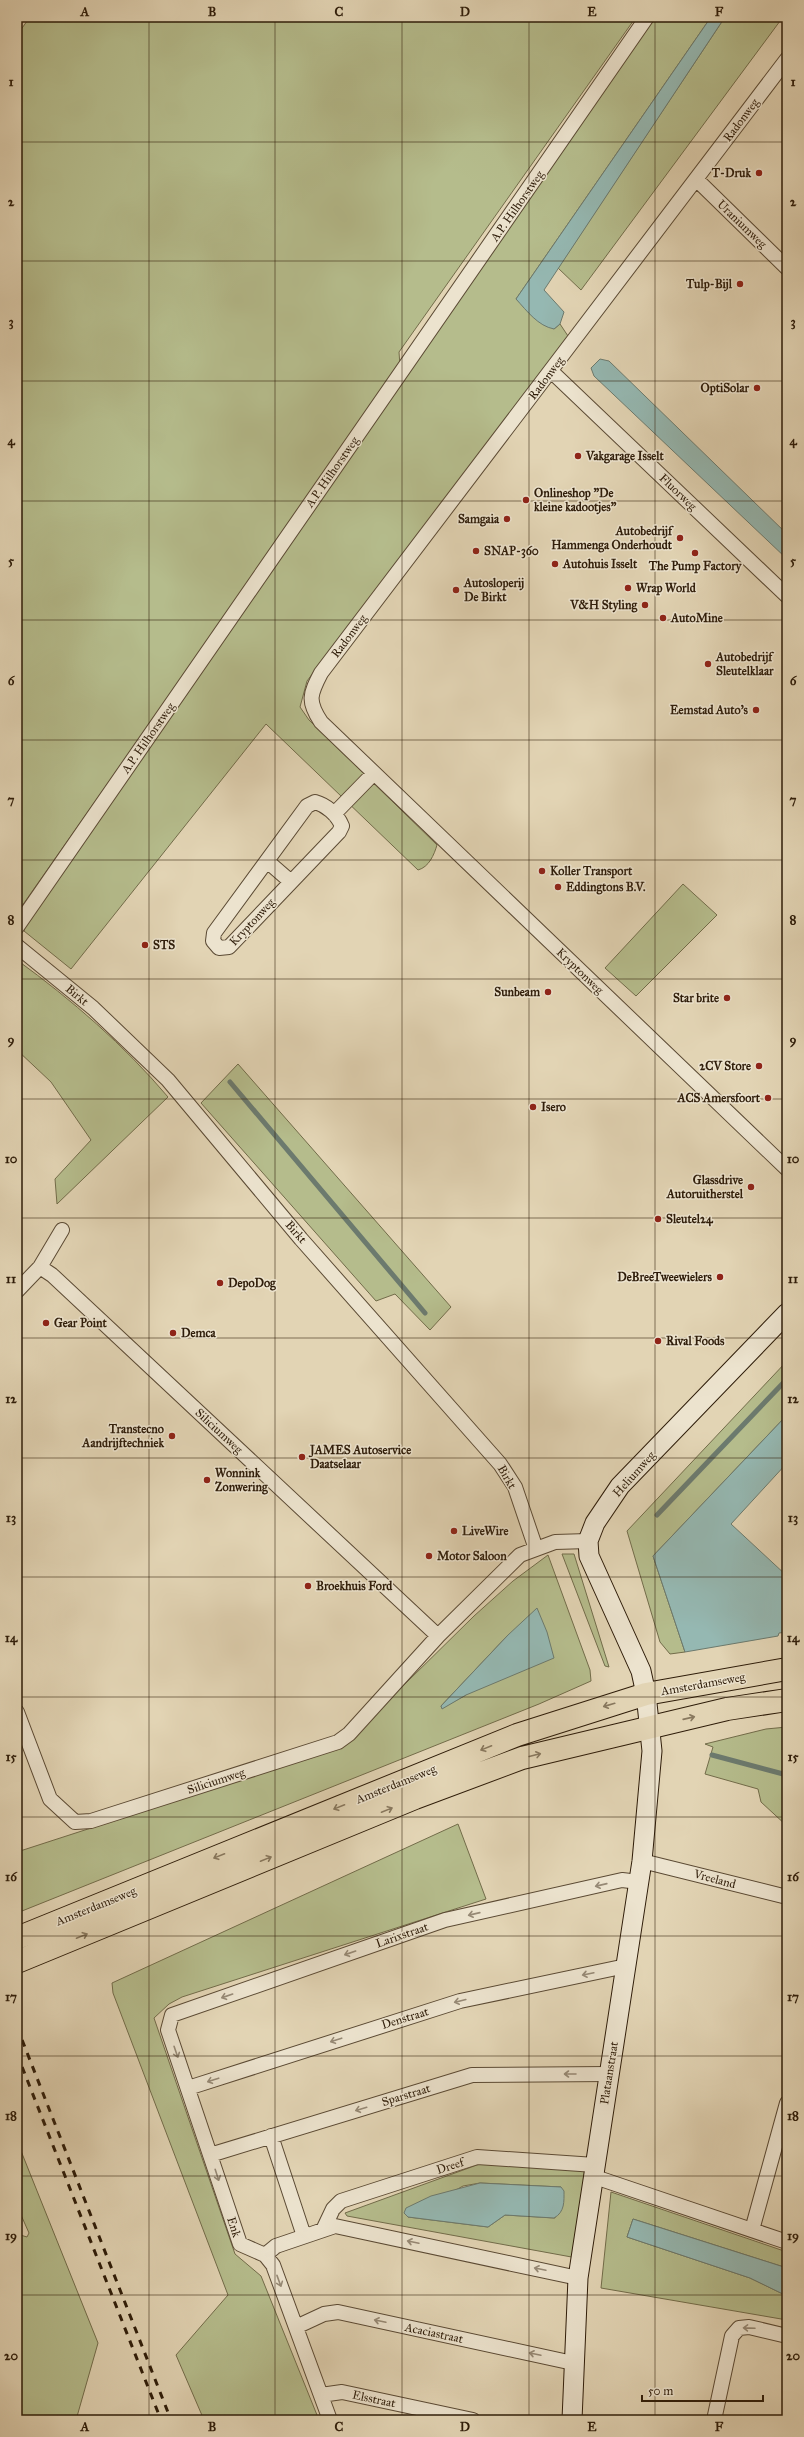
<svg xmlns="http://www.w3.org/2000/svg" width="804" height="2437" font-family="'IM FELL Great Primer',serif">
<style>
.green{fill:#b5bc8c;stroke:#726c4a;fill-rule:evenodd}
.water{fill:#95b8b2;stroke:#6c7a6e}
.lines{fill:none;stroke-linecap:round;stroke-linejoin:round}
.stream{stroke:#6c7a6e;stroke-width:5}
.street-casing{stroke:#5b4a34;stroke-width:16}
.secondary-casing{stroke:#2e1c09;stroke-width:21}
.primary-casing{stroke:#2e1c09;stroke-width:24}
.street{stroke:#ece3ce;stroke-width:14}
.secondary{stroke:#ece3ce;stroke-width:19}
.primary{stroke:#e2d4b4;stroke-width:22}
.rail{stroke:#2e1c09;stroke-width:3;stroke-dasharray:7 7;stroke-linecap:butt}
.oneway{stroke:#88785e}
.oneway2{stroke:#968975}
.grid{fill:none;stroke:#2e1c09;stroke-width:1;stroke-opacity:0.55}
.poi-dot{fill:#8f2418;stroke:#ece3ce;stroke-width:1.5}
.labels{text-anchor:middle;dominant-baseline:central;stroke-width:3;stroke-linejoin:round;paint-order:stroke}
.street-label{font-size:12px;fill:#2e1c09;stroke:#ece3ce}
.poi-label{font-size:12px;font-weight:bold;fill:#2e1c09;stroke:#ece3ce;text-anchor:start}
.neatline{fill:none;stroke:#2e1c09;stroke-width:1.5}
.grid-label{font-size:13px;text-anchor:middle;font-weight:bold;fill:#2e1c09}
</style>
<rect width="100%" height="100%" fill="#e2d4b4"/>
<filter id="stains"><feTurbulence type="fractalNoise" baseFrequency=".005" numOctaves="4"/><feColorMatrix values="0 0 0 0 .2 0 0 0 0 .09 0 0 0 0 .02 0 0 0 .5 -.17"/></filter>
<radialGradient id="worn" r=".72"><stop offset=".6" stop-color="#630" stop-opacity="0"/><stop offset="1" stop-color="#630" stop-opacity=".3"/></radialGradient>
<!-- green -->
<path class="green" d="M 30,17 L 636,17 L 399,352 L 400,366 L 17,913 L 17,35 Z
M 650,17 L 711,17 L 516,299 L 554,329 L 560,324 L 568,336 L 307,681 L 300,707 L 309,720 L 437,845 C 434,855 429,867 418,870 L 266,724 L 71,969 L 24,931 L 26,923 Z
M 725,17 L 783,17 L 581,290 L 558,268 Z
M 683,884 L 717,915 L 636,996 L 605,968 Z
M 17,960 C 72,1000 124,1045 168,1097 L 57,1204 L 55,1179 L 91,1140 L 51,1082 L 17,1050 Z
M 238,1064 L 451,1307 L 430,1330 L 395,1294 L 376,1301 L 201,1103 Z
M 787,1361 L 787,1415 L 653,1556 L 685,1652 L 670,1654 L 660,1642 L 627,1531 Z
M 562,1554 L 574,1554 L 609,1667 L 605,1666 Z
M 548,1555 L 590,1670 L 591,1681 L 539,1704 L 17,1913 L 17,1852 L 341,1747 L 474,1616 L 513,1581 ZM 508,1635 L 466,1695 L 442,1708 L 441,1706 Z
M 787,1727 L 787,1826 L 761,1802 L 758,1789 L 705,1774 L 713,1747 L 705,1744 L 766,1729 Z
M 458,1824 L 486,1899 L 182,1997 L 169,2004 L 154,2018 L 235,2254 L 261,2276 L 319,2420 L 204,2420 L 176,2355 L 228,2295 L 113,1993 L 112,1983 Z
M 17,2141 L 98,2343 L 76,2420 L 17,2420 L 17,2234 L 27,2237 L 29,2233 L 17,2206 Z
M 488,2161 L 587,2171 L 577,2258 L 347,2216 L 345,2213 ZM 480,2183 L 561,2187 L 555,2218 L 505,2215 L 488,2227 L 408,2217 L 463,2186 Z
M 611,2192 L 787,2252 L 787,2268 L 633,2219 L 627,2237 L 750,2278 L 783,2294 L 787,2296 L 787,2320 L 601,2288 Z"/>
<!-- water -->
<path class="water" d="M 711,17 L 725,17 L 544,290 L 564,312 L 560,324 L 554,329 C 538,326 527,311 516,299 Z
M 600,359 L 609,361 L 787,534 L 787,559 L 594,376 L 591,368 Z
M 787,1415 L 787,1463 L 731,1524 L 787,1576 L 787,1632 L 779,1633 L 778,1636 L 685,1652 L 653,1556 Z
M 537,1608 L 547,1632 L 554,1658 L 466,1695 L 442,1709 L 441,1706 L 508,1635 Z
M 480,2183 L 561,2187 L 564,2191 C 564,2201 565,2212 554,2218 L 505,2215 L 488,2227 L 408,2217 L 404,2213 L 406,2208 L 431,2196 Z
M 633,2219 L 787,2268 L 787,2296 L 750,2278 L 627,2237 Z"/>
<g class="lines">
<!-- stream -->
<path class="stream" d="M 230,1082 L 425,1313
M 657,1515 L 787,1379
M 712,1755 L 787,1775"/>
<!-- street casing -->
<g class="street-casing">
<path id="street" d="M 787,59 L 321,673 C 310,694 307,701 321,722 L 787,1169
M 696,179 L 787,268
M 551,371 L 787,596
M 315,802 C 326,805 337,814 342,826 L 339,832 L 229,947 L 219,948 L 213,941 L 214,933 L 307,806 Z
M 334,814 L 374,773
M 267,861 L 290,881
M 17,927 L 647,17
M 17,946 L 93,1008 L 168,1080 L 301,1239 L 500,1464 L 515,1487 L 536,1549
M 40,1267 L 62,1230
M 17,1291 L 40,1267 L 52,1275 L 438,1636
M 17,1712 L 50,1799 L 75,1822 L 91,1821 L 338,1742 L 349,1734 L 438,1636 L 520,1555 L 555,1542 L 588,1541
M 642,1861 L 787,1897
M 188,2088 L 460,2001 L 626,1966
M 271,2136 L 304,2236
M 210,2155 L 472,2075 L 609,2074
M 595,2177 L 787,2242
M 324,2228 L 333,2209 L 341,2201 L 477,2157 L 595,2165
M 752,2230 L 787,2103
M 265,2255 L 276,2246 L 335,2226 L 578,2278
M 296,2327 L 324,2314 L 338,2312 L 573,2363
M 321,2395 L 342,2392 L 473,2420
M 330,2420 L 273,2265 L 265,2255 L 240,2244 L 168,2030 L 172,2015 L 445,1920 L 622,1880 L 639,1882
M 714,2420 L 732,2336 L 739,2328 L 749,2327 L 787,2336"/>
</g>
<!-- secondary casing -->
<g class="secondary-casing">
<path id="secondary" d="M 572,2420 L 578,2278 L 642,1861 L 652,1751 L 646,1694 L 641,1671 L 589,1556 L 588,1541 L 595,1523 L 620,1486 L 787,1313"/>
</g>
<!-- primary casing -->
<g class="primary-casing">
<path id="primary" d="M 17,1938 L 517,1735 L 646,1694 L 787,1669
M 17,1962 L 415,1798 L 522,1758 L 727,1709 L 787,1700"/>
</g>
<!-- street -->
<use href="#street" class="street"/>
<!-- secondary -->
<use href="#secondary" class="secondary"/>
<!-- primary -->
<use href="#primary" class="primary"/>
<!-- rail -->
<path class="rail" d="M 17,2027 L 171,2420
M 17,2054 L 161,2420"/>
</g>
<!-- one-way arrows -->
<defs><path id="oneway-shaft" d="M-6 0H5M1.5-3L5.5 0L1.5 3" fill="none" stroke-width="1.6" stroke-linecap="round" stroke-linejoin="round"/></defs>
<g class="oneway">
<use href="#oneway-shaft" transform="translate(609 1705) rotate(164)"/>
<use href="#oneway-shaft" transform="translate(689 1718) rotate(-13)"/>
<use href="#oneway-shaft" transform="translate(486 1748) rotate(158)"/>
<use href="#oneway-shaft" transform="translate(535 1755) rotate(-14)"/>
<use href="#oneway-shaft" transform="translate(339 1807) rotate(158)"/>
<use href="#oneway-shaft" transform="translate(387 1810) rotate(-22)"/>
<use href="#oneway-shaft" transform="translate(219 1856) rotate(158)"/>
<use href="#oneway-shaft" transform="translate(266 1859) rotate(-22)"/>
<use href="#oneway-shaft" transform="translate(82 1936) rotate(-22)"/>
</g>
<g class="oneway2">
<use href="#oneway-shaft" transform="translate(601 1885) rotate(167)"/>
<use href="#oneway-shaft" transform="translate(474 1914) rotate(167)"/>
<use href="#oneway-shaft" transform="translate(350 1953) rotate(161)"/>
<use href="#oneway-shaft" transform="translate(588 1974) rotate(168)"/>
<use href="#oneway-shaft" transform="translate(227 1996) rotate(161)"/>
<use href="#oneway-shaft" transform="translate(460 2001) rotate(166)"/>
<use href="#oneway-shaft" transform="translate(336 2040) rotate(162)"/>
<use href="#oneway-shaft" transform="translate(176 2052) rotate(71)"/>
<use href="#oneway-shaft" transform="translate(570 2074) rotate(180)"/>
<use href="#oneway-shaft" transform="translate(213 2080) rotate(162)"/>
<use href="#oneway-shaft" transform="translate(361 2109) rotate(163)"/>
<use href="#oneway-shaft" transform="translate(217 2175) rotate(72)"/>
<use href="#oneway-shaft" transform="translate(413 2242) rotate(-168)"/>
<use href="#oneway-shaft" transform="translate(540 2269) rotate(-168)"/>
<use href="#oneway-shaft" transform="translate(279 2281) rotate(70)"/>
<use href="#oneway-shaft" transform="translate(380 2321) rotate(-168)"/>
<use href="#oneway-shaft" transform="translate(749 2328) rotate(-178)"/>
<use href="#oneway-shaft" transform="translate(535 2354) rotate(-168)"/>
</g>
<!-- grid -->
<path class="grid" d="M 149,17 L 149,2420M 275,17 L 275,2420M 402,17 L 402,2420M 529,17 L 529,2420M 655,17 L 655,2420M 17,142 L 787,142M 17,261 L 787,261M 17,381 L 787,381M 17,501 L 787,501M 17,620 L 787,620M 17,740 L 787,740M 17,860 L 787,860M 17,979 L 787,979M 17,1099 L 787,1099M 17,1218 L 787,1218M 17,1338 L 787,1338M 17,1458 L 787,1458M 17,1577 L 787,1577M 17,1697 L 787,1697M 17,1817 L 787,1817M 17,1936 L 787,1936M 17,2056 L 787,2056M 17,2176 L 787,2176M 17,2295 L 787,2295"/>
<!-- markers -->
<g class="poi-dot">
<circle cx="759" cy="173" r="4"/>
<circle cx="740" cy="284" r="4"/>
<circle cx="757" cy="388" r="4"/>
<circle cx="578" cy="456" r="4"/>
<circle cx="526" cy="500" r="4"/>
<circle cx="507" cy="519" r="4"/>
<circle cx="680" cy="538" r="4"/>
<circle cx="476" cy="551" r="4"/>
<circle cx="695" cy="553" r="4"/>
<circle cx="555" cy="564" r="4"/>
<circle cx="628" cy="588" r="4"/>
<circle cx="456" cy="590" r="4"/>
<circle cx="645" cy="605" r="4"/>
<circle cx="663" cy="618" r="4"/>
<circle cx="708" cy="664" r="4"/>
<circle cx="756" cy="710" r="4"/>
<circle cx="542" cy="871" r="4"/>
<circle cx="558" cy="887" r="4"/>
<circle cx="145" cy="945" r="4"/>
<circle cx="548" cy="992" r="4"/>
<circle cx="727" cy="998" r="4"/>
<circle cx="759" cy="1066" r="4"/>
<circle cx="768" cy="1098" r="4"/>
<circle cx="533" cy="1107" r="4"/>
<circle cx="751" cy="1187" r="4"/>
<circle cx="658" cy="1219" r="4"/>
<circle cx="720" cy="1277" r="4"/>
<circle cx="220" cy="1283" r="4"/>
<circle cx="46" cy="1323" r="4"/>
<circle cx="173" cy="1333" r="4"/>
<circle cx="658" cy="1341" r="4"/>
<circle cx="172" cy="1436" r="4"/>
<circle cx="302" cy="1457" r="4"/>
<circle cx="207" cy="1480" r="4"/>
<circle cx="454" cy="1531" r="4"/>
<circle cx="429" cy="1556" r="4"/>
<circle cx="308" cy="1586" r="4"/>
</g>
<g class="labels">
<!-- street labels -->
<g class="street-label">
<text transform="translate(741 120) rotate(-53)">Radonweg</text>
<text transform="translate(517 206) rotate(-55)">A.P. Hilhorstweg</text>
<text transform="translate(742 224) rotate(44)">Uraniumweg</text>
<text transform="translate(546 378) rotate(-53)">Radonweg</text>
<text transform="translate(332 472) rotate(-55)">A.P. Hilhorstweg</text>
<text transform="translate(678 492) rotate(44)">Fluorweg</text>
<text transform="translate(349 636) rotate(-53)">Radonweg</text>
<text transform="translate(148 738) rotate(-55)">A.P. Hilhorstweg</text>
<text transform="translate(252 922) rotate(-47)">Kryptonweg</text>
<text transform="translate(580 971) rotate(44)">Kryptonweg</text>
<text transform="translate(77 995) rotate(40)">Birkt</text>
<text transform="translate(296 1232) rotate(49)">Birkt</text>
<text transform="translate(219 1431) rotate(43)">Siliciumweg</text>
<text transform="translate(634 1474) rotate(-48)">Heliumweg</text>
<text transform="translate(507 1477) rotate(60)">Birkt</text>
<text transform="translate(703 1684) rotate(-10)">Amsterdamseweg</text>
<text transform="translate(216 1781) rotate(-18)">Siliciumweg</text>
<text transform="translate(396 1784) rotate(-22)">Amsterdamseweg</text>
<text transform="translate(715 1879) rotate(15)">Vreeland</text>
<text transform="translate(96 1906) rotate(-22)">Amsterdamseweg</text>
<text transform="translate(402 1935) rotate(-19)">Larixstraat</text>
<text transform="translate(405 2018) rotate(-17)">Denstraat</text>
<text transform="translate(609 2073) rotate(-81)">Plataanstraat</text>
<text transform="translate(406 2095) rotate(-17)">Sparstraat</text>
<text transform="translate(450 2166) rotate(-18)">Dreef</text>
<text transform="translate(234 2227) rotate(72)">Enk</text>
<text transform="translate(434 2333) rotate(12)">Acaciastraat</text>
<text transform="translate(374 2399) rotate(12)">Elsstraat</text>
</g>
<!-- poi labels -->
<g class="poi-label">
<text x="751" y="173" text-anchor="end">T-Druk</text>
<text x="732" y="284" text-anchor="end">Tulp-Bijl</text>
<text x="749" y="388" text-anchor="end">OptiSolar</text>
<text x="586" y="456">Vakgarage Isselt</text>
<text x="534" y="493">Onlineshop "De<tspan x="534" dy="14">kleine kadootjes"</tspan></text>
<text x="499" y="519" text-anchor="end">Samgaia</text>
<text x="672" y="531" text-anchor="end">Autobedrijf<tspan x="672" dy="14">Hammenga Onderhoudt</tspan></text>
<text x="484" y="551">SNAP-360</text>
<text x="563" y="564">Autohuis Isselt</text>
<text x="695" y="566" text-anchor="middle">The Pump Factory</text>
<text x="464" y="583">Autosloperij<tspan x="464" dy="14">De Birkt</tspan></text>
<text x="636" y="588">Wrap World</text>
<text x="637" y="605" text-anchor="end">V&amp;H Styling</text>
<text x="671" y="618">AutoMine</text>
<text x="716" y="657">Autobedrijf<tspan x="716" dy="14">Sleutelklaar</tspan></text>
<text x="748" y="710" text-anchor="end">Eemstad Auto's</text>
<text x="550" y="871">Koller Transport</text>
<text x="566" y="887">Eddingtons B.V.</text>
<text x="153" y="945">STS</text>
<text x="540" y="992" text-anchor="end">Sunbeam</text>
<text x="719" y="998" text-anchor="end">Star brite</text>
<text x="751" y="1066" text-anchor="end">2CV Store</text>
<text x="760" y="1098" text-anchor="end">ACS Amersfoort</text>
<text x="541" y="1107">Isero</text>
<text x="743" y="1180" text-anchor="end">Glassdrive<tspan x="743" dy="14">Autoruitherstel</tspan></text>
<text x="666" y="1219">Sleutel24</text>
<text x="712" y="1277" text-anchor="end">DeBreeTweewielers</text>
<text x="228" y="1283">DepoDog</text>
<text x="54" y="1323">Gear Point</text>
<text x="181" y="1333">Demca</text>
<text x="666" y="1341">Rival Foods</text>
<text x="164" y="1429" text-anchor="end">Transtecno<tspan x="164" dy="14">Aandrijftechniek</tspan></text>
<text x="310" y="1450">JAMES Autoservice<tspan x="310" dy="14">Daatselaar</tspan></text>
<text x="215" y="1473">Wonnink<tspan x="215" dy="14">Zonwering</tspan></text>
<text x="462" y="1531">LiveWire</text>
<text x="437" y="1556">Motor Saloon</text>
<text x="316" y="1586">Broekhuis Ford</text>
</g>
</g>
<!-- margin -->
<rect width="804" height="2437" fill="none" stroke="#e2d4b4" stroke-width="44"/>
<!-- scale -->
<path d="M642 2395v6h121v-6" fill="none" stroke="#2e1c09" stroke-width="2"/>
<text x="648" y="2395" font-size="12" fill="#2e1c09" stroke="#ece3ce" stroke-width="3" paint-order="stroke">50 m</text>
<rect x="22" y="22" width="760" height="2393" class="neatline"/>
<g class="grid-label">
<text x="85" y="16">A</text>
<text x="212" y="16">B</text>
<text x="339" y="16">C</text>
<text x="465" y="16">D</text>
<text x="592" y="16">E</text>
<text x="719" y="16">F</text>
<text x="11" y="86">1</text>
<text x="793" y="86">1</text>
<text x="11" y="206">2</text>
<text x="793" y="206">2</text>
<text x="11" y="326">3</text>
<text x="793" y="326">3</text>
<text x="11" y="445">4</text>
<text x="793" y="445">4</text>
<text x="11" y="565">5</text>
<text x="793" y="565">5</text>
<text x="11" y="685">6</text>
<text x="793" y="685">6</text>
<text x="11" y="804">7</text>
<text x="793" y="804">7</text>
<text x="11" y="924">8</text>
<text x="793" y="924">8</text>
<text x="11" y="1044">9</text>
<text x="793" y="1044">9</text>
<text x="11" y="1163">10</text>
<text x="793" y="1163">10</text>
<text x="11" y="1283">11</text>
<text x="793" y="1283">11</text>
<text x="11" y="1403">12</text>
<text x="793" y="1403">12</text>
<text x="11" y="1522">13</text>
<text x="793" y="1522">13</text>
<text x="11" y="1642">14</text>
<text x="793" y="1642">14</text>
<text x="11" y="1761">15</text>
<text x="793" y="1761">15</text>
<text x="11" y="1881">16</text>
<text x="793" y="1881">16</text>
<text x="11" y="2001">17</text>
<text x="793" y="2001">17</text>
<text x="11" y="2120">18</text>
<text x="793" y="2120">18</text>
<text x="11" y="2240">19</text>
<text x="793" y="2240">19</text>
<text x="11" y="2360">20</text>
<text x="793" y="2360">20</text>
<text x="85" y="2431">A</text>
<text x="212" y="2431">B</text>
<text x="339" y="2431">C</text>
<text x="465" y="2431">D</text>
<text x="592" y="2431">E</text>
<text x="719" y="2431">F</text>
</g>
<rect width="100%" height="100%" filter="url(#stains)"/>
<rect width="100%" height="100%" fill="url(#worn)"/>
</svg>
